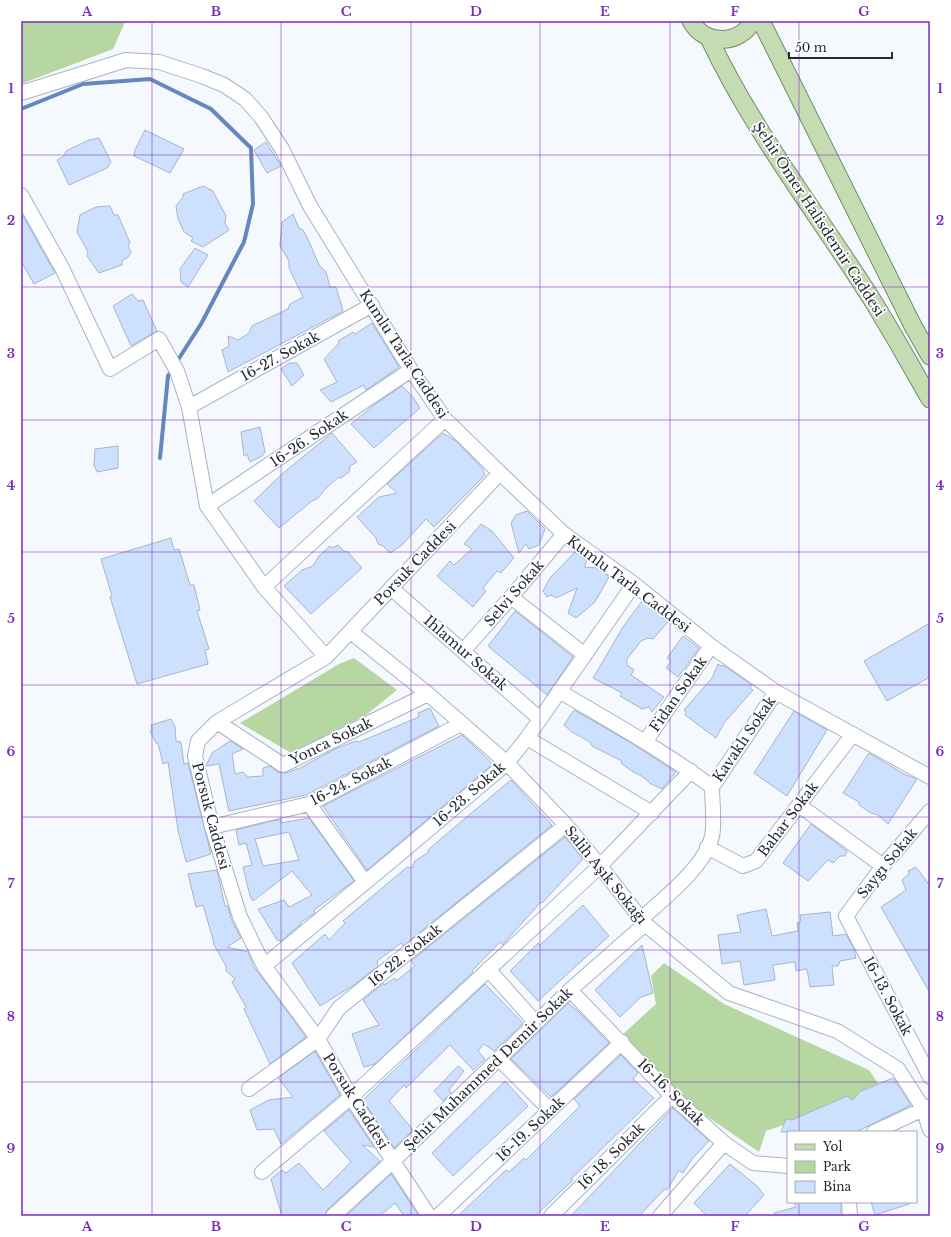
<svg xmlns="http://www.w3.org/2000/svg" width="951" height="1237" font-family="'Libre Baskerville',serif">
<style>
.green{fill:#b6d6a2}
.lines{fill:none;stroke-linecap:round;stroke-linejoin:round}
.stream{stroke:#6587bb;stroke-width:4}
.building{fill:#cde1fe;stroke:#a6b5cb;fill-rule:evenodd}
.minor-casing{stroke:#a5b4ca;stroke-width:16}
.major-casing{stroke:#728e67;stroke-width:19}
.minor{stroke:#fff;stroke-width:14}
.major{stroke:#c4dbb4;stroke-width:17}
.grid{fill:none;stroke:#7b2cbf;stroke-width:1;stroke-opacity:0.55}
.labels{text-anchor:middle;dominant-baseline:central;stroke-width:3.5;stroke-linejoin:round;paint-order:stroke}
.street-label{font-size:14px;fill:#252b34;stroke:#fff}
.neatline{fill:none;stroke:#7b2cbf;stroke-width:1.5}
.grid-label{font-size:13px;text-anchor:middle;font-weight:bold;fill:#7b2cbf}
</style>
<rect width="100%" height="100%" fill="#f5f8fd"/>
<!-- green -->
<path class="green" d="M 21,21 L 125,21 L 125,22 L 113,49 L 21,84 Z
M 354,658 L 397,690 L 366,715 L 291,753 L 240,723 L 339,664 Z
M 664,963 L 724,1004 L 869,1070 L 883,1091 L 766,1131 L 759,1152 L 686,1102 L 621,1036 L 656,1004 L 651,976 Z"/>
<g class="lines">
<!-- stream -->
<path class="stream" d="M 21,109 L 83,84 L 150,79 L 211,109 L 251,148 L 253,204 L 244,242 L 201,324 L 176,363
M 160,458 L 168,376 L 173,369"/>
</g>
<!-- building -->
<path class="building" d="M 145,130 L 184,149 L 170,173 L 134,156 L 135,150 Z
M 99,138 L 111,162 L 107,168 L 69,185 L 57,160 L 64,156 L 66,151 L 89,140 Z
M 266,142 L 281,166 L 267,173 L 254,150 Z
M 203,186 L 213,191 L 226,216 L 225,223 L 229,230 L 203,247 L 191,241 L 193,238 L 184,232 L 178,219 L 176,206 L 183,197 L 183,194 Z
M 110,206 L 114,215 L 118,215 L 130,243 L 128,246 L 131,252 L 128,257 L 122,261 L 122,265 L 99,273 L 87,256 L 88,252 L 77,232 L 80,215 L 96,207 Z
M 293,214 L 299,228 L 303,230 L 308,239 L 319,265 L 326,272 L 330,287 L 336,287 L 343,311 L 228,372 L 222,350 L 229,346 L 228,336 L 238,340 L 249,333 L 252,326 L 288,309 L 290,304 L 303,297 L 289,268 L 289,261 L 280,246 L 282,222 Z
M 23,216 L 55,273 L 34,284 L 21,261 L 21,217 Z
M 195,248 L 208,255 L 188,287 L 181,282 L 180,269 Z
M 132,294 L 138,301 L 143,300 L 157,331 L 131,346 L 113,306 Z
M 372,323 L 399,367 L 366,390 L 364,385 L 331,402 L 320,390 L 337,382 L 324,359 L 339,343 L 338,341 L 353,332 L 355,334 Z
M 289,363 L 297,363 L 304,375 L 292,386 L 281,369 Z
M 402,386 L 413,397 L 420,408 L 374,448 L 351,424 L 374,405 Z
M 260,427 L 265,452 L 262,456 L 250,462 L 247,454 L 244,456 L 241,432 Z
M 332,433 L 357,462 L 350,466 L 349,472 L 341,478 L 339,477 L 326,488 L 318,498 L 312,501 L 279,528 L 254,501 L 282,474 Z
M 443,433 L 456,441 L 483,469 L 485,475 L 434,527 L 426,519 L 402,545 L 390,553 L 383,546 L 378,544 L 376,538 L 357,517 L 379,497 L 397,493 L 387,484 Z
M 118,446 L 118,468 L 97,472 L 94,465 L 95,449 Z
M 527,511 L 545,529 L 539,545 L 529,549 L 526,544 L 519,553 L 511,523 L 516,515 Z
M 481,524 L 492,531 L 514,558 L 501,573 L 497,571 L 483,588 L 486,591 L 473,607 L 437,576 L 450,561 L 454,565 L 472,549 L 464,544 Z
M 171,538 L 174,550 L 179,549 L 190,585 L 194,585 L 200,610 L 197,611 L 209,649 L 205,650 L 208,664 L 137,684 L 110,597 L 112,596 L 101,559 Z
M 338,545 L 344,551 L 348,552 L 362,568 L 311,614 L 284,586 L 302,570 L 313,566 L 319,556 L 330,546 L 332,548 Z
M 575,552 L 587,561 L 584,567 L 597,568 L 609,577 L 595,602 L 576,618 L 568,613 L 577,588 L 556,598 L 551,595 L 547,597 L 543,591 L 550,578 Z
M 642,601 L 668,622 L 653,639 L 648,638 L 641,641 L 627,659 L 627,665 L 634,670 L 631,675 L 664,697 L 652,712 L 649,707 L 642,709 L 620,696 L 622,693 L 593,678 L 623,627 Z
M 515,611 L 573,657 L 547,695 L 488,646 Z
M 930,623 L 930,677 L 887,701 L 864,661 Z
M 683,636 L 699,648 L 678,677 L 666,668 L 671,661 L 667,658 Z
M 718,664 L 722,666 L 723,665 L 752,685 L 750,688 L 753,690 L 724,723 L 716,738 L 685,715 L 686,712 L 684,710 L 712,678 Z
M 430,708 L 439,726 L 306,795 L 229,811 L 219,764 L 206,766 L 212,753 L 230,741 L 243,749 L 232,754 L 235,774 L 243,772 L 248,777 L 263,776 L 263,768 L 270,766 L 277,772 L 286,773 L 300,768 L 335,749 L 356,741 L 359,742 L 419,717 L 418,713 Z
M 574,710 L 633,744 L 676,772 L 662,789 L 651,784 L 643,777 L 630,770 L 621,763 L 622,761 L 592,746 L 590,742 L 572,732 L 564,725 Z
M 794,711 L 827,730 L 787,796 L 754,773 Z
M 171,719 L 175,726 L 176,741 L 181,742 L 184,764 L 188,763 L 211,854 L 186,862 L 178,830 L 168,762 L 163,764 L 158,743 L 156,743 L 150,731 L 152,729 L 151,725 Z
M 462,735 L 493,764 L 367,870 L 323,806 Z
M 869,753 L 904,774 L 917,779 L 888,824 L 878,815 L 871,813 L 859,805 L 859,802 L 843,793 Z
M 511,780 L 552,825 L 403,946 L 401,943 L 377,961 L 378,966 L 354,985 L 320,1006 L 292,963 L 325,934 L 329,940 L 345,923 L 343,921 L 407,867 L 412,868 L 415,861 L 429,852 L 428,850 L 450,831 Z
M 309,818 L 354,881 L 314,910 L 315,913 L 300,923 L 301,924 L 281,941 L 277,940 L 258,909 L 284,900 L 289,907 L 312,895 L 292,871 L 253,901 L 250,896 L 243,867 L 252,865 L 246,843 L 239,845 L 236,830 L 276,820 L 281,820 L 281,823 ZM 289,832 L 299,860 L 263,866 L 255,839 Z
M 811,824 L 847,851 L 845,856 L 840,856 L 833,863 L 828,860 L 808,881 L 783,863 Z
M 565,837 L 583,859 L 542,903 L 541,902 L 504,943 L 503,945 L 500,942 L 472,971 L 473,972 L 375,1064 L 364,1067 L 352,1034 L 379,1025 L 363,1000 L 384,983 L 384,985 L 395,978 L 396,981 L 415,966 L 411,961 Z
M 916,867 L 930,886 L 930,993 L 881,907 L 906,890 L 902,880 L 909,874 L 908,871 Z
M 217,870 L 225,906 L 228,906 L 231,919 L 241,938 L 227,947 L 248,952 L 254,967 L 306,1037 L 270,1064 L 244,1009 L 246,1007 L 232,982 L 235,979 L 226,971 L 226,966 L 213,943 L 214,943 L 203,905 L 196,907 L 188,874 Z
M 583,905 L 609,936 L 538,1001 L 510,971 L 538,943 L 540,945 Z
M 766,909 L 772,936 L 798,931 L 797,923 L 801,922 L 800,915 L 830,912 L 833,936 L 846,934 L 854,949 L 856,958 L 840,961 L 838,966 L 832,966 L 834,985 L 810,987 L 807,969 L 796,971 L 795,962 L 773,965 L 775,980 L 744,985 L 740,961 L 722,964 L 718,935 L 741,932 L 737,915 Z
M 642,945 L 653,993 L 641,997 L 620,1017 L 595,990 Z
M 485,984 L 523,1023 L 494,1051 L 484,1044 L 478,1051 L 485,1059 L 473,1070 L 450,1045 L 406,1088 L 404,1085 L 389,1101 L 413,1130 L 394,1148 L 363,1100 Z
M 568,1003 L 580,1013 L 609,1043 L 551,1097 L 511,1059 Z
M 315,1051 L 340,1095 L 281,1144 L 274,1129 L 257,1130 L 250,1110 L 269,1100 L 293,1097 L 278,1078 Z
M 621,1055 L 638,1073 L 633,1079 L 654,1098 L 571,1179 L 573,1180 L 535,1216 L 458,1216 L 506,1170 L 509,1172 L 524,1158 L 526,1160 L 580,1106 L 574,1099 Z
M 458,1066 L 464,1071 L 449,1090 L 451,1093 L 443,1101 L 434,1091 Z
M 893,1078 L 911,1105 L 856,1132 L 781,1132 L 786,1119 L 792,1120 L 847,1096 L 852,1100 L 861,1091 Z
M 505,1081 L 528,1106 L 453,1176 L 432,1153 Z
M 673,1108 L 709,1141 L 692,1159 L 683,1173 L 679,1170 L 667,1190 L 665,1189 L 639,1216 L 571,1216 Z
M 349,1110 L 374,1147 L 362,1145 L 380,1161 L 327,1210 L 325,1216 L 282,1216 L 271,1179 L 282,1170 L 286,1173 L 299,1163 L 323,1190 L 351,1162 L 324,1131 Z
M 730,1164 L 757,1186 L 764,1195 L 745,1216 L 707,1216 L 694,1203 Z
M 391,1174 L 419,1216 L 404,1216 L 395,1203 L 380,1216 L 346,1216 Z
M 794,1202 L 841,1202 L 841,1216 L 774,1216 L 774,1213 L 796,1207 Z
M 871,1202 L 908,1202 L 909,1204 L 875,1215 Z"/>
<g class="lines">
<!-- minor casing -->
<g class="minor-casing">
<path id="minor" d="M 21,93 L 126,60 L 159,62 L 202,76 L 224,85 L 245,99 L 261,117 L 282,149 L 310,206 L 411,370 L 445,419 L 500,473 L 564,534 L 634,584 L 711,646 L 776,692 L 930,777
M 21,195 L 62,268 L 110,369 L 159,339 L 177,371 L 189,407 L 207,506 L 264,587 L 326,657
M 189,407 L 372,305
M 207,506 L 411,370
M 264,587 L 445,419
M 391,588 L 540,719
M 511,597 L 585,655
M 351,632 L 428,694 L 507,763 L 566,825 L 600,866 L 645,924 L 729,993 L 837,1031 L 898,1069 L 923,1108 L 930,1130
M 463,651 L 511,597 L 564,534
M 559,691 C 611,722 664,751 712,787 C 712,801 715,823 712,836 C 706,866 662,900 640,920
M 217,722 L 283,765 L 428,694
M 527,738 L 652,813
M 645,742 L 711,646
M 712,787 L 776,692
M 309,804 L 365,882
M 799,805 L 883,866
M 930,811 L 883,866 L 846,916 L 930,1077
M 212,827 L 309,804 L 461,724
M 707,847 L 743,866 L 756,861 L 853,734
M 264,966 L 397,856 L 507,763 L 527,738 L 634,584
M 488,969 L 536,1023
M 570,990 L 672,1096 L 724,1143 L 753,1163 L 788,1166
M 499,1059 L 550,1110
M 249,1089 L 318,1039 L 339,1008 L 566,825
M 874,1132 L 930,1106
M 262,1172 L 351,1097 L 600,866 L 691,771
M 849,1202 L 850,1216
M 333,1216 L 393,1161 L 570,990 L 645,924
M 429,1216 L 351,1097 L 318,1039 L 264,966 L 240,917 L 212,827 L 195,756 L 198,741 L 217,722 L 326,657 L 500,473
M 438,1216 L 622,1042
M 551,1216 L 672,1096
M 660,1216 L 724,1143"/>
</g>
<!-- major casing -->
<g class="major-casing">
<path id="major" d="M 691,21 C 705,46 739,45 753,21
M 761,21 L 913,326 L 930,356
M 709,38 C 750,125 810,204 862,284 C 887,322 908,361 930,399"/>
</g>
<!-- minor -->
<use href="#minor" class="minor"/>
<!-- major -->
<use href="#major" class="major"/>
</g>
<!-- grid -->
<path class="grid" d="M 152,21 L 152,1216M 281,21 L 281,1216M 411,21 L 411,1216M 540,21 L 540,1216M 670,21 L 670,1216M 799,21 L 799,1132M 21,155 L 930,155M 21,287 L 930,287M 21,420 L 930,420M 21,552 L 930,552M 21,685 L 930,685M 21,817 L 930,817M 21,950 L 930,950M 21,1082 L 930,1082M 799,1202 L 799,1216"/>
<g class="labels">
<!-- street labels -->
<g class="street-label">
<text transform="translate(819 219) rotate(57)">Şehit Ömer Halisdemir Caddesi</text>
<text transform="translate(404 354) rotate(57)">Kumlu Tarla Caddesi</text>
<text transform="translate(280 356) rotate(-29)">16-27. Sokak</text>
<text transform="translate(309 438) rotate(-34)">16-26. Sokak</text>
<text transform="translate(415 563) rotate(-46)">Porsuk Caddesi</text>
<text transform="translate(629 584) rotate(37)">Kumlu Tarla Caddesi</text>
<text transform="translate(514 593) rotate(-49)">Selvi Sokak</text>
<text transform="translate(466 653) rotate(41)">Ihlamur Sokak</text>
<text transform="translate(678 694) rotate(-55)">Fidan Sokak</text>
<text transform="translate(744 739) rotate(-56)">Kavaklı Sokak</text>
<text transform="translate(331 741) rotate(-26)">Yonca Sokak</text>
<text transform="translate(351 781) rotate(-27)">16-24. Sokak</text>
<text transform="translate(469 794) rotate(-41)">16-23. Sokak</text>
<text transform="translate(211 816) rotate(75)">Porsuk Caddesi</text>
<text transform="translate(788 819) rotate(-53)">Bahar Sokak</text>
<text transform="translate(887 863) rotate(-51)">Saygı Sokak</text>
<text transform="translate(606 875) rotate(51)">Salih Aşık Sokağı</text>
<text transform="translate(405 955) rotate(-39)">16-22. Sokak</text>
<text transform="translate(888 996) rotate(62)">16-13. Sokak</text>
<text transform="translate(488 1069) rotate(-44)">Şehit Muhammed Demir Sokak</text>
<text transform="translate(671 1092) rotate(45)">16-16. Sokak</text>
<text transform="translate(356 1101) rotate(58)">Porsuk Caddesi</text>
<text transform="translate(530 1129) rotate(-43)">16-19. Sokak</text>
<text transform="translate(611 1156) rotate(-45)">16-18. Sokak</text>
</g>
</g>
<!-- border -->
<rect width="951" height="1237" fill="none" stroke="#ffffff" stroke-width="44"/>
<!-- legend -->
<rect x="787" y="1131" width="130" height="72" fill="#ffffff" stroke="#a8aaae"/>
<rect x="795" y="1144" width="20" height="6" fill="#c4dbb4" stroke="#a8aaae"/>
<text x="823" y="1151" font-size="12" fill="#252b34">Yol</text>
<rect x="795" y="1161" width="20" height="12" fill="#b6d6a2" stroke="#a8aaae"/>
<text x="823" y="1171" font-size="12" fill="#252b34">Park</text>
<rect x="795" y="1181" width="20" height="12" fill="#cde1fe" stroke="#a8aaae"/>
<text x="823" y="1191" font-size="12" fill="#252b34">Bina</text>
<!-- scale -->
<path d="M789 52v6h103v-6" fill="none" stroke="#252b34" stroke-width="2"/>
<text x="795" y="52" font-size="12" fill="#252b34" stroke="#ffffff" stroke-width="3" paint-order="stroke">50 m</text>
<rect x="22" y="22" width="907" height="1193" class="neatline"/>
<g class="grid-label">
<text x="87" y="16">A</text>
<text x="216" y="16">B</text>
<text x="346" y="16">C</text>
<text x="476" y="16">D</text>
<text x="605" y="16">E</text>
<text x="735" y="16">F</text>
<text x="864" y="16">G</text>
<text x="11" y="93">1</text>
<text x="940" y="93">1</text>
<text x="11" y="225">2</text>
<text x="940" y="225">2</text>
<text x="11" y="358">3</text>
<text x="940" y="358">3</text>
<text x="11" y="490">4</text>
<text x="940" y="490">4</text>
<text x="11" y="623">5</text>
<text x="940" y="623">5</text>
<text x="11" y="756">6</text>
<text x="940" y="756">6</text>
<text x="11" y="888">7</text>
<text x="940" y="888">7</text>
<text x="11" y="1021">8</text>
<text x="940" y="1021">8</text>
<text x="11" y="1153">9</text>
<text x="940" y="1153">9</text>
<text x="87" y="1231">A</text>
<text x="216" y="1231">B</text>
<text x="346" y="1231">C</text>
<text x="476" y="1231">D</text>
<text x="605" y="1231">E</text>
<text x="735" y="1231">F</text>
<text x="864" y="1231">G</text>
</g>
</svg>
